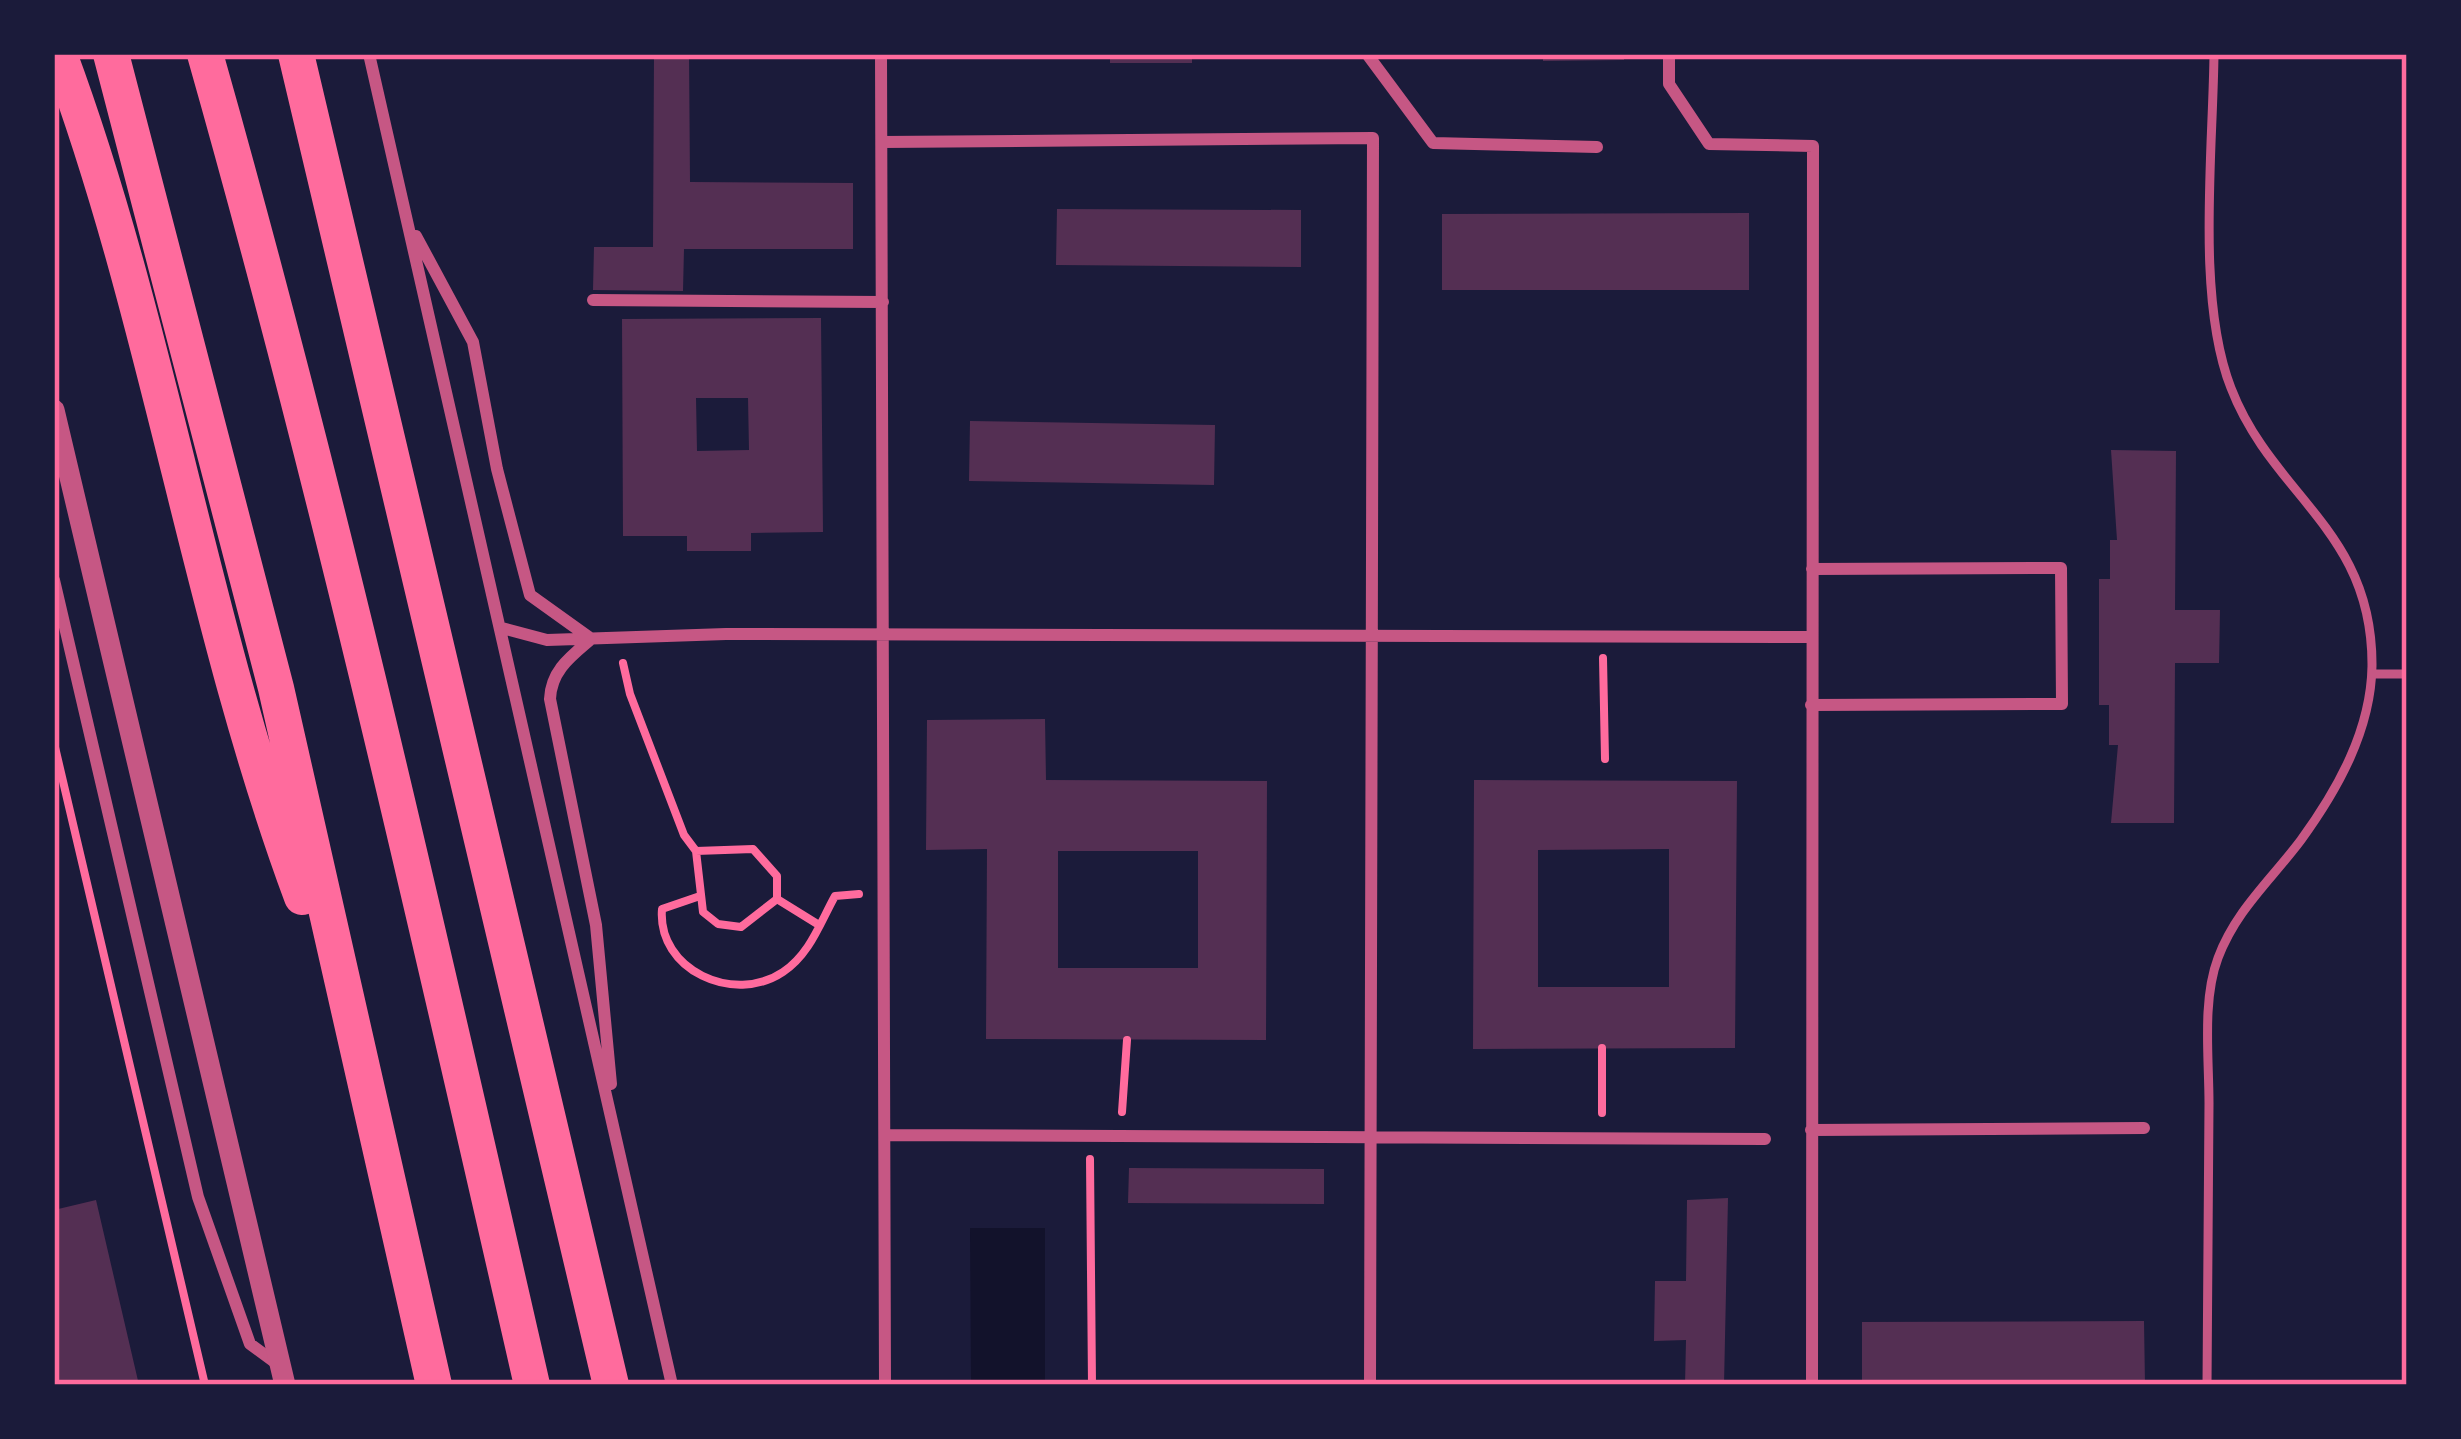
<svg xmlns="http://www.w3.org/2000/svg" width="2461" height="1439" font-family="Commissioner,sans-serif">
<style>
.water{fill:#12122b}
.building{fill:#542f53;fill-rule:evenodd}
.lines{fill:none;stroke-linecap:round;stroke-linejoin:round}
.path{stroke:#ff6b9d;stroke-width:8}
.service{stroke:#c65784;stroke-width:9}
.minor{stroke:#c65784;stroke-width:12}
.tertiary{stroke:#c65784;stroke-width:21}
.motorway{stroke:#ff6b9d;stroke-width:36}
.neatline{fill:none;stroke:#ff6b9d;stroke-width:4.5}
</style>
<rect width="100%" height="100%" fill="#1b1b3a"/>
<!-- water -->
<path class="water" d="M 970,1228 L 1045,1228 L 1045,1380 L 971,1380 Z"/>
<!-- building -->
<path class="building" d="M 654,54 L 689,54 L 690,182 L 853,183 L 853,249 L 684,249 L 683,291 L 593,290 L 594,247 L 653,247 Z
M 1110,54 L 1192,54 L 1192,63 L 1110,63 Z
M 1543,54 L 1624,54 L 1624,60 L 1543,61 Z
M 1873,54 L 2136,54 L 2136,59 L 1873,58 Z
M 1057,209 L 1301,210 L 1301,267 L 1056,265 Z
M 1749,213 L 1749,290 L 1442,290 L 1442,214 Z
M 821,318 L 823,532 L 751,533 L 751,551 L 687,551 L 687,536 L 623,536 L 622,319 ZM 696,398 L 748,398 L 749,450 L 697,451 Z
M 970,421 L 1215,425 L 1214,485 L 969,481 Z
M 2111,450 L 2176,451 L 2175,610 L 2220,610 L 2219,663 L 2175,663 L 2174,823 L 2111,823 L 2118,745 L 2109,745 L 2109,705 L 2099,705 L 2099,579 L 2110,579 L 2110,540 L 2117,540 Z
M 1045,719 L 1046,780 L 1267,781 L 1266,1040 L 986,1039 L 987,849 L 926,850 L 927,720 ZM 1058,851 L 1198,851 L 1198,968 L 1058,968 Z
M 1474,780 L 1737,781 L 1735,1048 L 1473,1049 ZM 1669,849 L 1669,987 L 1538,987 L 1538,850 Z
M 1129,1168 L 1324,1169 L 1324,1204 L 1128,1203 Z
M 1728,1198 L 1724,1385 L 1685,1385 L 1686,1340 L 1654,1341 L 1655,1281 L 1686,1281 L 1687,1200 Z
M 96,1200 L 139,1385 L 54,1385 L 54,1210 Z
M 2144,1321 L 2145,1385 L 1862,1385 L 1862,1322 Z"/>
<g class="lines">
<!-- path -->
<path class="path" d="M 1603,658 L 1605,759
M 623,663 L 630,694 L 684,835 L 696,851 L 703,912 L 718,924 L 741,927 L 777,899 L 777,876 L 753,849 L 696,851
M 54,743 L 205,1385
M 700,896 L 662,909 C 657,970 734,1005 783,972 C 810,954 820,923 835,896 L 859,894
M 777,899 L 819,925
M 1122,1112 L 1127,1040
M 1602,1113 L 1602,1048
M 1090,1159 L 1092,1385"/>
<!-- service -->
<path class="service" d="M 2372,674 L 2407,674
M 2207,1385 C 2208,1291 2208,1197 2209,1103 C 2209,1058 2202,1000 2218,958 C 2236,910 2271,880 2301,840 C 2338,789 2371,730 2372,666 C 2373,530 2273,497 2231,388 C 2196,299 2213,152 2214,54"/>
<!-- minor -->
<path class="minor" d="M 369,54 L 672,1385
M 881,54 L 885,1385
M 1367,54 L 1433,143 L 1597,147
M 1669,54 L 1669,84 L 1709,144 L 1813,146 L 1812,1385
M 882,142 L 1373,138 L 1370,1385
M 416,236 L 473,342 L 497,469 L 530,595 L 590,638
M 593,300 L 883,302
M 54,580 L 198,1197 L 250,1344 L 280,1366
M 502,628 L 547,640 L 726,634 L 1812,637
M 590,640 C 570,657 551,671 550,699 L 596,925 L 611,1084
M 1811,705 L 2062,704 L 2061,568 L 1812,569
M 1811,1130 L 2144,1128
M 887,1135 L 1765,1139"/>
<!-- tertiary -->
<path class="tertiary" d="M 54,410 L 285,1385"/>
<!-- motorway -->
<path class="motorway" d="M 59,54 C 161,329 200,622 302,897
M 111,54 L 276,688 L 434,1385
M 205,54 C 330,494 430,939 532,1385
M 296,54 L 611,1385"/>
</g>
<!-- border -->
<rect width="2461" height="1439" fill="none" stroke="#1b1b3a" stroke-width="114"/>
<rect x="57" y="57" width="2347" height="1325" class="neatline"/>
</svg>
